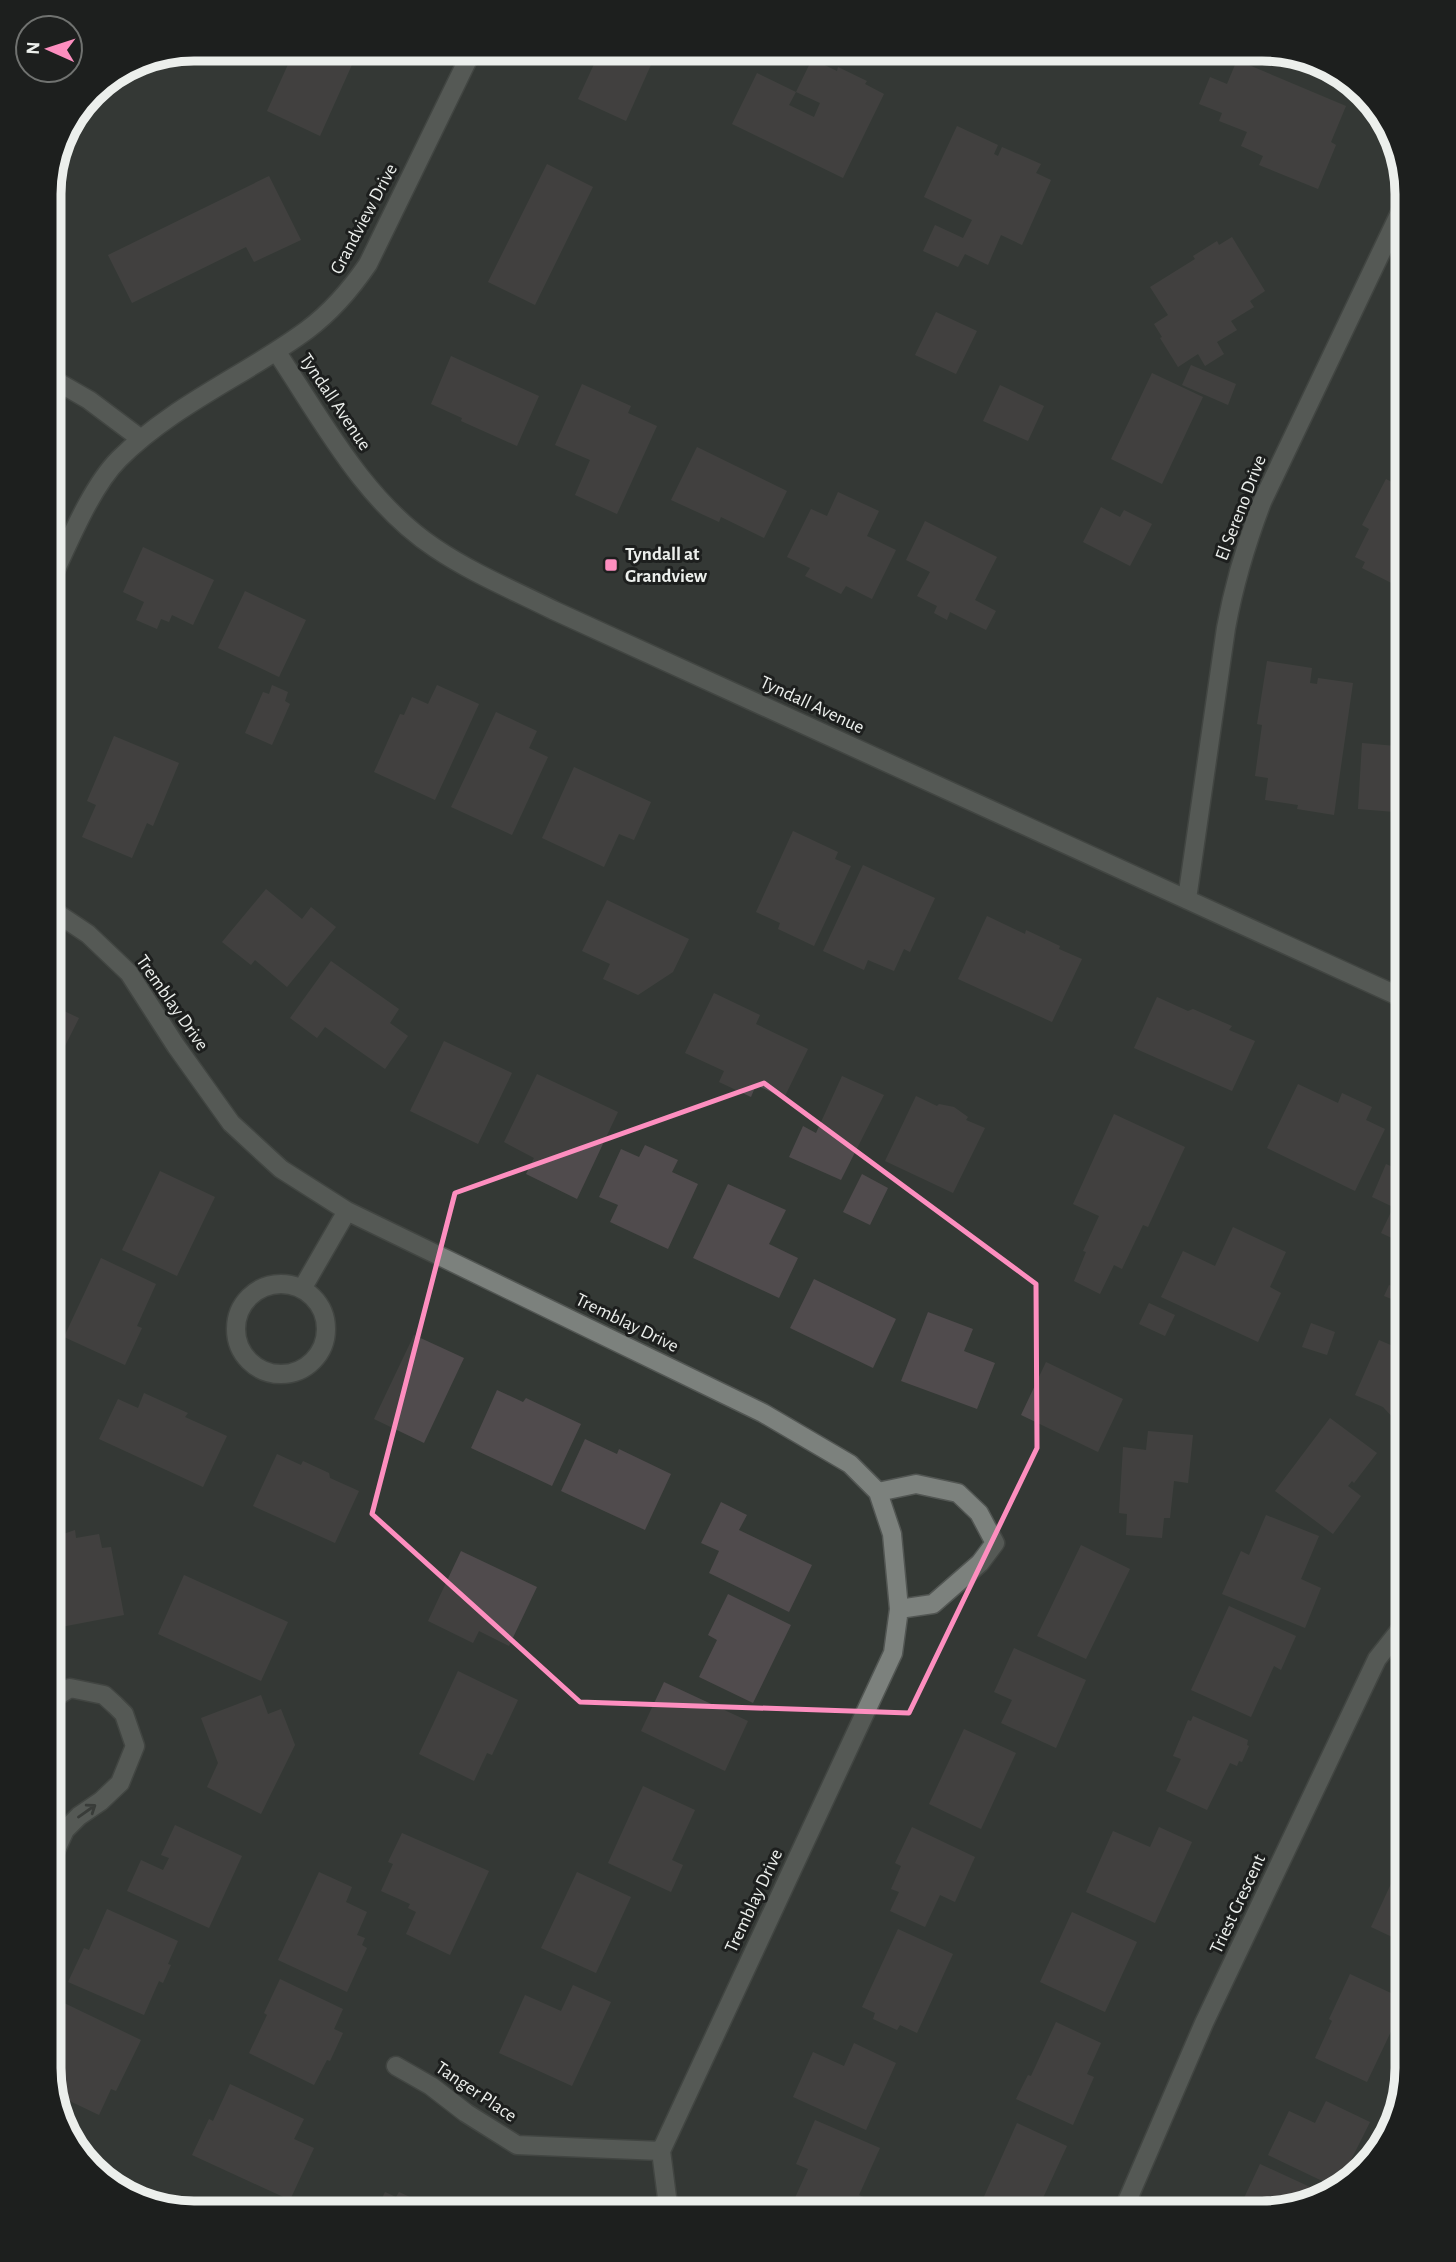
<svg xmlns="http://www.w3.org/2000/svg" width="1456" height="2262" font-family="'Alegreya Sans',sans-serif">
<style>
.building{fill:#504b4d}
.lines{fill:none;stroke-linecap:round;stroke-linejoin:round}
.street-casing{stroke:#525653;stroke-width:21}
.secondary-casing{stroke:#525653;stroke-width:21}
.street{stroke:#7c817d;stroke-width:18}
.secondary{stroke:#7c817d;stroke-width:18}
.oneway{stroke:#3e413f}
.marked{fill:none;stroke:#fd8ebf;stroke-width:5;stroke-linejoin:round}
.poi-dot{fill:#fd8ebf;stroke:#1d1f1e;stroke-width:2.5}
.labels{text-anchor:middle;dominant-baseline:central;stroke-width:6;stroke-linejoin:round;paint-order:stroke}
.street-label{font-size:19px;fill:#ecefec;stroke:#1d1f1e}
.poi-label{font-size:19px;font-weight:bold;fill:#ecefec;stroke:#1d1f1e;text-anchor:start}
.rim{fill:none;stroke:#ecefec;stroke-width:9}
</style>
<rect width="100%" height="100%" fill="#343935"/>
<!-- building -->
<path class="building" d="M 295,49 L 335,49 L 355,58 L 320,136 L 267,111 Z
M 601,49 L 658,49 L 626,121 L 578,99 Z
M 1293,57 L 1343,74 L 1354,87 L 1292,59 Z
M 812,59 L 837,71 L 838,67 L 867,81 L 865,84 L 884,94 L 843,178 L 732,124 L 757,73 L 796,92 L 789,105 L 814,117 L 820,103 L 796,92 Z
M 1237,60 L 1346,106 L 1331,142 L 1336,145 L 1318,189 L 1259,165 L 1263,156 L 1241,146 L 1247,132 L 1219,121 L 1222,113 L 1199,104 L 1210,77 L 1227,84 Z
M 957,126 L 998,145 L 994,154 L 998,156 L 1002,147 L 1041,164 L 1036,173 L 1051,180 L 1022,245 L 1001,235 L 988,265 L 965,254 L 958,267 L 923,251 L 935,225 L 963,238 L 972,220 L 924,197 Z
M 56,155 L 65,159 L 49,193 L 49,185 Z
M 547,164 L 593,187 L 535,305 L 488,282 Z
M 269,176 L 301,240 L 254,262 L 246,247 L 132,303 L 108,255 Z
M 1232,237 L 1265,291 L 1250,301 L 1254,307 L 1231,321 L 1237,330 L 1217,342 L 1224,354 L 1205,366 L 1198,354 L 1178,367 L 1160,338 L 1162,337 L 1154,324 L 1168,315 L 1150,287 L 1195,259 L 1193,256 L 1217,241 L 1219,245 Z
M 936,312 L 977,331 L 956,374 L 915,355 Z
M 451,356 L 539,396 L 517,446 L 461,421 L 462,418 L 431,404 Z
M 1191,365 L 1236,384 L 1228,405 L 1182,385 Z
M 1152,373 L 1203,397 L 1162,484 L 1111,459 Z
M 582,384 L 631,406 L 628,413 L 657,426 L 617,514 L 575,495 L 590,460 L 555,445 Z
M 1000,385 L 1044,406 L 1028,441 L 983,421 Z
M 697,447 L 787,491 L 764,538 L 721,517 L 719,522 L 671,500 Z
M 1386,479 L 1407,490 L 1407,591 L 1362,568 L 1365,562 L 1355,557 L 1369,529 L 1362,525 Z
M 838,492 L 879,511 L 867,536 L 896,550 L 872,599 L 846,586 L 841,594 L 805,576 L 810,568 L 787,557 L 811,509 L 827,516 Z
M 1101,507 L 1120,517 L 1124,510 L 1152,524 L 1130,566 L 1083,542 Z
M 925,521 L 997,557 L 975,600 L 996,611 L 986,630 L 950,612 L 947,620 L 934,613 L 937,606 L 917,596 L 930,572 L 906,560 Z
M 143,547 L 214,580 L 193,625 L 172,615 L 169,622 L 161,619 L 157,629 L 136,620 L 144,602 L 123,592 Z
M 245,591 L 306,620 L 279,677 L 218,648 Z
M 1267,661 L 1312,668 L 1310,683 L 1317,684 L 1318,678 L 1353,683 L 1334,815 L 1297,809 L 1298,805 L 1265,800 L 1268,778 L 1255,776 L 1262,725 L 1257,724 Z
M 272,685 L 288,692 L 285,701 L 290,704 L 272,745 L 245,733 L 263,692 L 269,694 Z
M 437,685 L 479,704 L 435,800 L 374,772 L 400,714 L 404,715 L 412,697 L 428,704 Z
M 496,712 L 537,731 L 529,748 L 548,757 L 512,835 L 451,807 Z
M 114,736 L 179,763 L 153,826 L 147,823 L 132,858 L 82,837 L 96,805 L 87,801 Z
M 1362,743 L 1407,747 L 1407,813 L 1358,809 Z
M 574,767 L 651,802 L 634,840 L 619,834 L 604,867 L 542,838 Z
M 793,831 L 838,852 L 835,859 L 851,866 L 814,946 L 778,929 L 780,923 L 756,912 Z
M 863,865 L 935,898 L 910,952 L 904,949 L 894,971 L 868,960 L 864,970 L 823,951 Z
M 266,889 L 302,919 L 311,907 L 336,927 L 287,987 L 255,960 L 251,965 L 222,942 Z
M 607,900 L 689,939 L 673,972 L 638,995 L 603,979 L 610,964 L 582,951 Z
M 987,916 L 1025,934 L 1026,930 L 1060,946 L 1059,949 L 1082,959 L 1052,1022 L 958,979 Z
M 331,961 L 399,1009 L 390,1023 L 408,1036 L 385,1069 L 325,1027 L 317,1038 L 290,1018 Z
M 714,993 L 760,1015 L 756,1024 L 808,1049 L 784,1098 L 756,1085 L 751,1097 L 719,1082 L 724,1071 L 685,1053 Z
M 1157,997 L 1188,1011 L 1193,1009 L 1232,1026 L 1229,1030 L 1255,1041 L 1232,1091 L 1134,1048 Z
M 49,1004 L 79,1018 L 49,1078 Z
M 444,1041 L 512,1073 L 478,1144 L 410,1111 Z
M 537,1074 L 618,1112 L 577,1199 L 526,1174 L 534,1158 L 504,1142 Z
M 842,1076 L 884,1095 L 841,1180 L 789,1157 L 803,1126 L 816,1133 Z
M 1298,1084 L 1338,1103 L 1342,1093 L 1372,1107 L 1366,1120 L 1385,1129 L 1355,1191 L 1267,1148 Z
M 916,1096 L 937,1106 L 939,1104 L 954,1107 L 968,1117 L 966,1120 L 985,1128 L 953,1193 L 885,1161 Z
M 1114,1114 L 1185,1147 L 1148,1227 L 1143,1225 L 1122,1269 L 1114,1265 L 1100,1294 L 1074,1281 L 1086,1252 L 1083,1251 L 1099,1216 L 1073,1204 Z
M 645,1145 L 678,1160 L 672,1172 L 698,1184 L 668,1249 L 610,1222 L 618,1205 L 599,1197 L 621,1149 L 639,1157 Z
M 1386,1164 L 1406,1173 L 1391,1206 L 1372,1197 Z
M 160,1171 L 215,1197 L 177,1276 L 122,1250 Z
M 862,1174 L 888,1188 L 870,1225 L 843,1212 Z
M 728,1184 L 786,1210 L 769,1244 L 798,1258 L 779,1298 L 693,1258 Z
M 1401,1191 L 1407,1194 L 1407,1245 L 1381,1233 Z
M 1233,1227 L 1286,1252 L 1270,1287 L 1281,1293 L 1258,1342 L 1161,1297 L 1183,1251 L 1215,1266 Z
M 101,1258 L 156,1284 L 137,1326 L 142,1328 L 125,1365 L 64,1337 Z
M 814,1279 L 896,1319 L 873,1368 L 790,1328 Z
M 1389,1285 L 1404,1291 L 1399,1302 L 1384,1296 Z
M 1149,1303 L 1175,1315 L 1165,1336 L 1139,1324 Z
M 928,1312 L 973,1329 L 964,1351 L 995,1363 L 977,1409 L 901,1381 Z
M 1311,1323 L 1335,1332 L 1327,1355 L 1302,1347 Z
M 414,1335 L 464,1358 L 424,1443 L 374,1419 Z
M 1379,1340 L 1407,1352 L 1407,1422 L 1397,1422 L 1383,1407 L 1355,1395 Z
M 1046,1362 L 1123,1399 L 1098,1452 L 1021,1415 Z
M 497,1390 L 523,1402 L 526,1398 L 581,1424 L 552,1486 L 471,1448 Z
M 144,1393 L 188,1413 L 185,1417 L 227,1436 L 203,1487 L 99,1439 L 118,1399 L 138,1408 Z
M 1330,1418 L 1377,1453 L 1354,1483 L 1352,1481 L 1348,1486 L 1361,1496 L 1333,1534 L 1275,1491 Z
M 1148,1431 L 1193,1435 L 1188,1483 L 1174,1481 L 1170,1518 L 1164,1518 L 1162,1538 L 1126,1535 L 1127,1514 L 1119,1513 L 1123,1447 L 1146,1450 Z
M 585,1439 L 617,1454 L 619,1449 L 671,1474 L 645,1530 L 561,1491 Z
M 277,1454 L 301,1465 L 303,1461 L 329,1473 L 330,1478 L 359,1491 L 335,1543 L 253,1506 Z
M 721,1502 L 747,1515 L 739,1530 L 812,1565 L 789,1612 L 709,1573 L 719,1551 L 701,1543 Z
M 1266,1515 L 1319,1536 L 1301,1579 L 1321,1588 L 1305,1628 L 1222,1594 L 1241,1551 L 1249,1555 Z
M 75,1530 L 76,1538 L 99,1534 L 102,1548 L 111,1547 L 124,1615 L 61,1627 L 49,1562 L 49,1539 Z
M 1081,1545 L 1130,1569 L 1086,1659 L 1037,1636 Z
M 461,1551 L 537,1587 L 509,1646 L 479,1631 L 473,1643 L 428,1621 Z
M 184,1575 L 288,1622 L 261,1681 L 158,1634 Z
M 728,1594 L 791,1625 L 753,1703 L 699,1677 L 717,1640 L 708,1635 Z
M 1229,1606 L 1296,1636 L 1281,1670 L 1274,1666 L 1251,1717 L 1191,1690 Z
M 1014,1648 L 1086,1680 L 1056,1748 L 1001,1723 L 1012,1700 L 994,1692 Z
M 458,1671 L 518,1700 L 492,1755 L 487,1753 L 474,1781 L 419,1754 Z
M 664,1682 L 748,1721 L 725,1771 L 641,1731 Z
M 261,1695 L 268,1714 L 281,1709 L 295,1745 L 261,1814 L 207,1787 L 218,1763 L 201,1718 Z
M 1193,1716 L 1248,1740 L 1247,1745 L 1249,1746 L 1242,1762 L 1239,1761 L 1237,1766 L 1230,1763 L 1207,1810 L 1166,1791 L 1181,1759 L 1173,1756 L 1188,1720 L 1191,1721 Z
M 964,1729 L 1016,1753 L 981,1829 L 929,1804 Z
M 643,1786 L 695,1810 L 672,1860 L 683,1865 L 671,1892 L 608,1863 Z
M 175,1825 L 242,1856 L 209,1928 L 127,1891 L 141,1860 L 163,1870 L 169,1858 L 161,1855 Z
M 912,1827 L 975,1857 L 955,1902 L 940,1895 L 925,1927 L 890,1911 L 899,1892 L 891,1889 L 901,1866 L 895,1863 Z
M 1159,1827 L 1192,1842 L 1155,1923 L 1086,1892 L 1113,1831 L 1150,1847 Z
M 402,1833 L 489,1871 L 450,1955 L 406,1934 L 416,1912 L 408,1908 L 410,1904 L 381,1891 L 393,1864 L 388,1862 Z
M 1402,1860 L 1407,1862 L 1407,1944 L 1371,1927 Z
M 319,1872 L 352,1887 L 346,1902 L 367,1912 L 357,1935 L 365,1938 L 362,1945 L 367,1948 L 347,1992 L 278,1960 Z
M 577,1872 L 631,1897 L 596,1973 L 541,1948 Z
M 107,1909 L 178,1941 L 168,1964 L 171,1965 L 163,1983 L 159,1981 L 144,2015 L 68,1982 L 84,1948 L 89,1950 Z
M 1072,1912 L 1137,1942 L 1105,2012 L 1040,1982 Z
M 898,1929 L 953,1954 L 917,2033 L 900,2025 L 897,2030 L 873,2019 L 875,2013 L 862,2007 Z
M 1350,1974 L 1406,2000 L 1367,2082 L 1315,2058 L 1332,2021 L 1329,2019 Z
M 280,1979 L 343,2009 L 334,2029 L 343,2033 L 330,2061 L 327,2060 L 314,2085 L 249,2053 L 267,2015 L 264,2013 Z
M 573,1985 L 611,2002 L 572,2086 L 499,2053 L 525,1995 L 561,2011 Z
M 62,2002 L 141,2040 L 116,2091 L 111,2089 L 99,2115 L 55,2094 L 52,2082 L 64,2058 L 49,2052 L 49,2030 Z
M 1056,2022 L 1101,2043 L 1087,2074 L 1094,2077 L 1073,2125 L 1016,2099 L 1028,2075 L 1031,2076 Z
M 854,2043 L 896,2063 L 866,2130 L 793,2097 L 813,2052 L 844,2066 Z
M 230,2084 L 304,2119 L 294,2139 L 314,2148 L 290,2200 L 192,2155 L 209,2119 L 213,2121 Z
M 1326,2101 L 1370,2122 L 1337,2188 L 1268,2155 L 1289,2111 L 1315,2123 Z
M 815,2120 L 880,2148 L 859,2195 L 866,2198 L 863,2204 L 872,2208 L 870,2213 L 800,2213 L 790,2209 L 808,2169 L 796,2164 Z
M 1017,2123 L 1067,2146 L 1036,2213 L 1009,2213 L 982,2201 Z
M 1260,2164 L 1310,2187 L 1303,2203 L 1261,2213 L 1237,2213 Z
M 385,2192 L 396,2197 L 399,2192 L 438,2210 L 436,2213 L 375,2213 Z"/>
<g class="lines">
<!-- street casing -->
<g class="street-casing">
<path id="street" d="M 1187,899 L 1226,628 C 1234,584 1246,544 1262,502 L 1407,198
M 49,908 L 88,934 L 129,973 L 176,1046 L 231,1123 L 281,1169 L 347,1211 L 763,1413 L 850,1464 L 878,1492 L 892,1534 L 899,1609 L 893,1653 L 661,2151 L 669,2213
M236 1329a45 45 0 1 1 90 0a45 45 0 1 1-90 0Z
M 302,1289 L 347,1211
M 878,1492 L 916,1484 L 958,1493 L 979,1513 L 995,1543 L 980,1563 L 933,1604 L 899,1609
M 49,1865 L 65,1830 L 79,1816 L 101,1801 L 120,1783 L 135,1746 L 124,1714 L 115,1705 L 104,1695 L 70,1688 L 49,1701
M 396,2066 L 431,2086 L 466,2113 L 517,2145 L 661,2151
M 1122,2213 L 1204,2023 L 1377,1659 L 1407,1621"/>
</g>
<!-- secondary casing -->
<g class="secondary-casing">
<path id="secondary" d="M 276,351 C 322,420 364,501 435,548 C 472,573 513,590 553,610 L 1407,1000
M 49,377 L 89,400 L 141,439
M 49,584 C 67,547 90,488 119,459 C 173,405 246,375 307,330 C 331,312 351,289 368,264 L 473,49"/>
</g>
<!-- street -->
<use href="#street" class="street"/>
<!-- secondary -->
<use href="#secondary" class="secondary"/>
</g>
<!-- one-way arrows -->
<defs><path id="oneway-shaft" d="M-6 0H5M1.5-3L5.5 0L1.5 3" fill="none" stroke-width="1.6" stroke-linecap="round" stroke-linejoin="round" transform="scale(1.75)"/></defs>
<use class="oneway" href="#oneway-shaft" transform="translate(87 1811) rotate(-35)"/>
<!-- marked area -->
<path d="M0 0H1456V2262H0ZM 764,1083 L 1036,1284 L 1037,1448 L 909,1713 L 580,1702 L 372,1514 L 455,1193 Z" fill="#343935" fill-opacity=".55" fill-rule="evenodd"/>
<path class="marked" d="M 764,1083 L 1036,1284 L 1037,1448 L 909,1713 L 580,1702 L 372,1514 L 455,1193 Z"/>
<!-- markers -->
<rect class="poi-dot" x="604" y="558" width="14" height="14" rx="3.5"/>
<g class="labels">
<!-- street labels -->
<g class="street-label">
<text transform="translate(364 219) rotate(-62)">Grandview Drive</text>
<text transform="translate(335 402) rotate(56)">Tyndall Avenue</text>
<text transform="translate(1241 508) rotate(-69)">El Sereno Drive</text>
<text transform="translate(812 705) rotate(25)">Tyndall Avenue</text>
<text transform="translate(172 1003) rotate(55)">Tremblay Drive</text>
<text transform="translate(627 1323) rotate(26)">Tremblay Drive</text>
<text transform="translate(754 1901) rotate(-65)">Tremblay Drive</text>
<text transform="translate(1238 1904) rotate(-65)">Triest Crescent</text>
<text transform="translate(476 2092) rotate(34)">Tanger Place</text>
</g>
<!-- poi labels -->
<g class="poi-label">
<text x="625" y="554">Tyndall at<tspan x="625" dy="22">Grandview</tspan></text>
</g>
</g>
<!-- crop -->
<path d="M0 0H1456V2262H0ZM194 61H1262A133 133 0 0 1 1395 194V2068A133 133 0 0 1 1262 2201H194A133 133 0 0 1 61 2068V194A133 133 0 0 1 194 61Z" fill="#1d1f1e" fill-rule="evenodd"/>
<path class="rim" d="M194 61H1262A133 133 0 0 1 1395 194V2068A133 133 0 0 1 1262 2201H194A133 133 0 0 1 61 2068V194A133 133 0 0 1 194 61Z"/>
<!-- north arrow -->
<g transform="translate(49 49) rotate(273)"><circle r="33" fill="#1d1f1e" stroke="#707270" stroke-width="2"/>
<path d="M0-5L12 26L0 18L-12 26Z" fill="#fd8ebf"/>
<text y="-10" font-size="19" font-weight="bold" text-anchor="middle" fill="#ecefec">N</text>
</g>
</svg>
